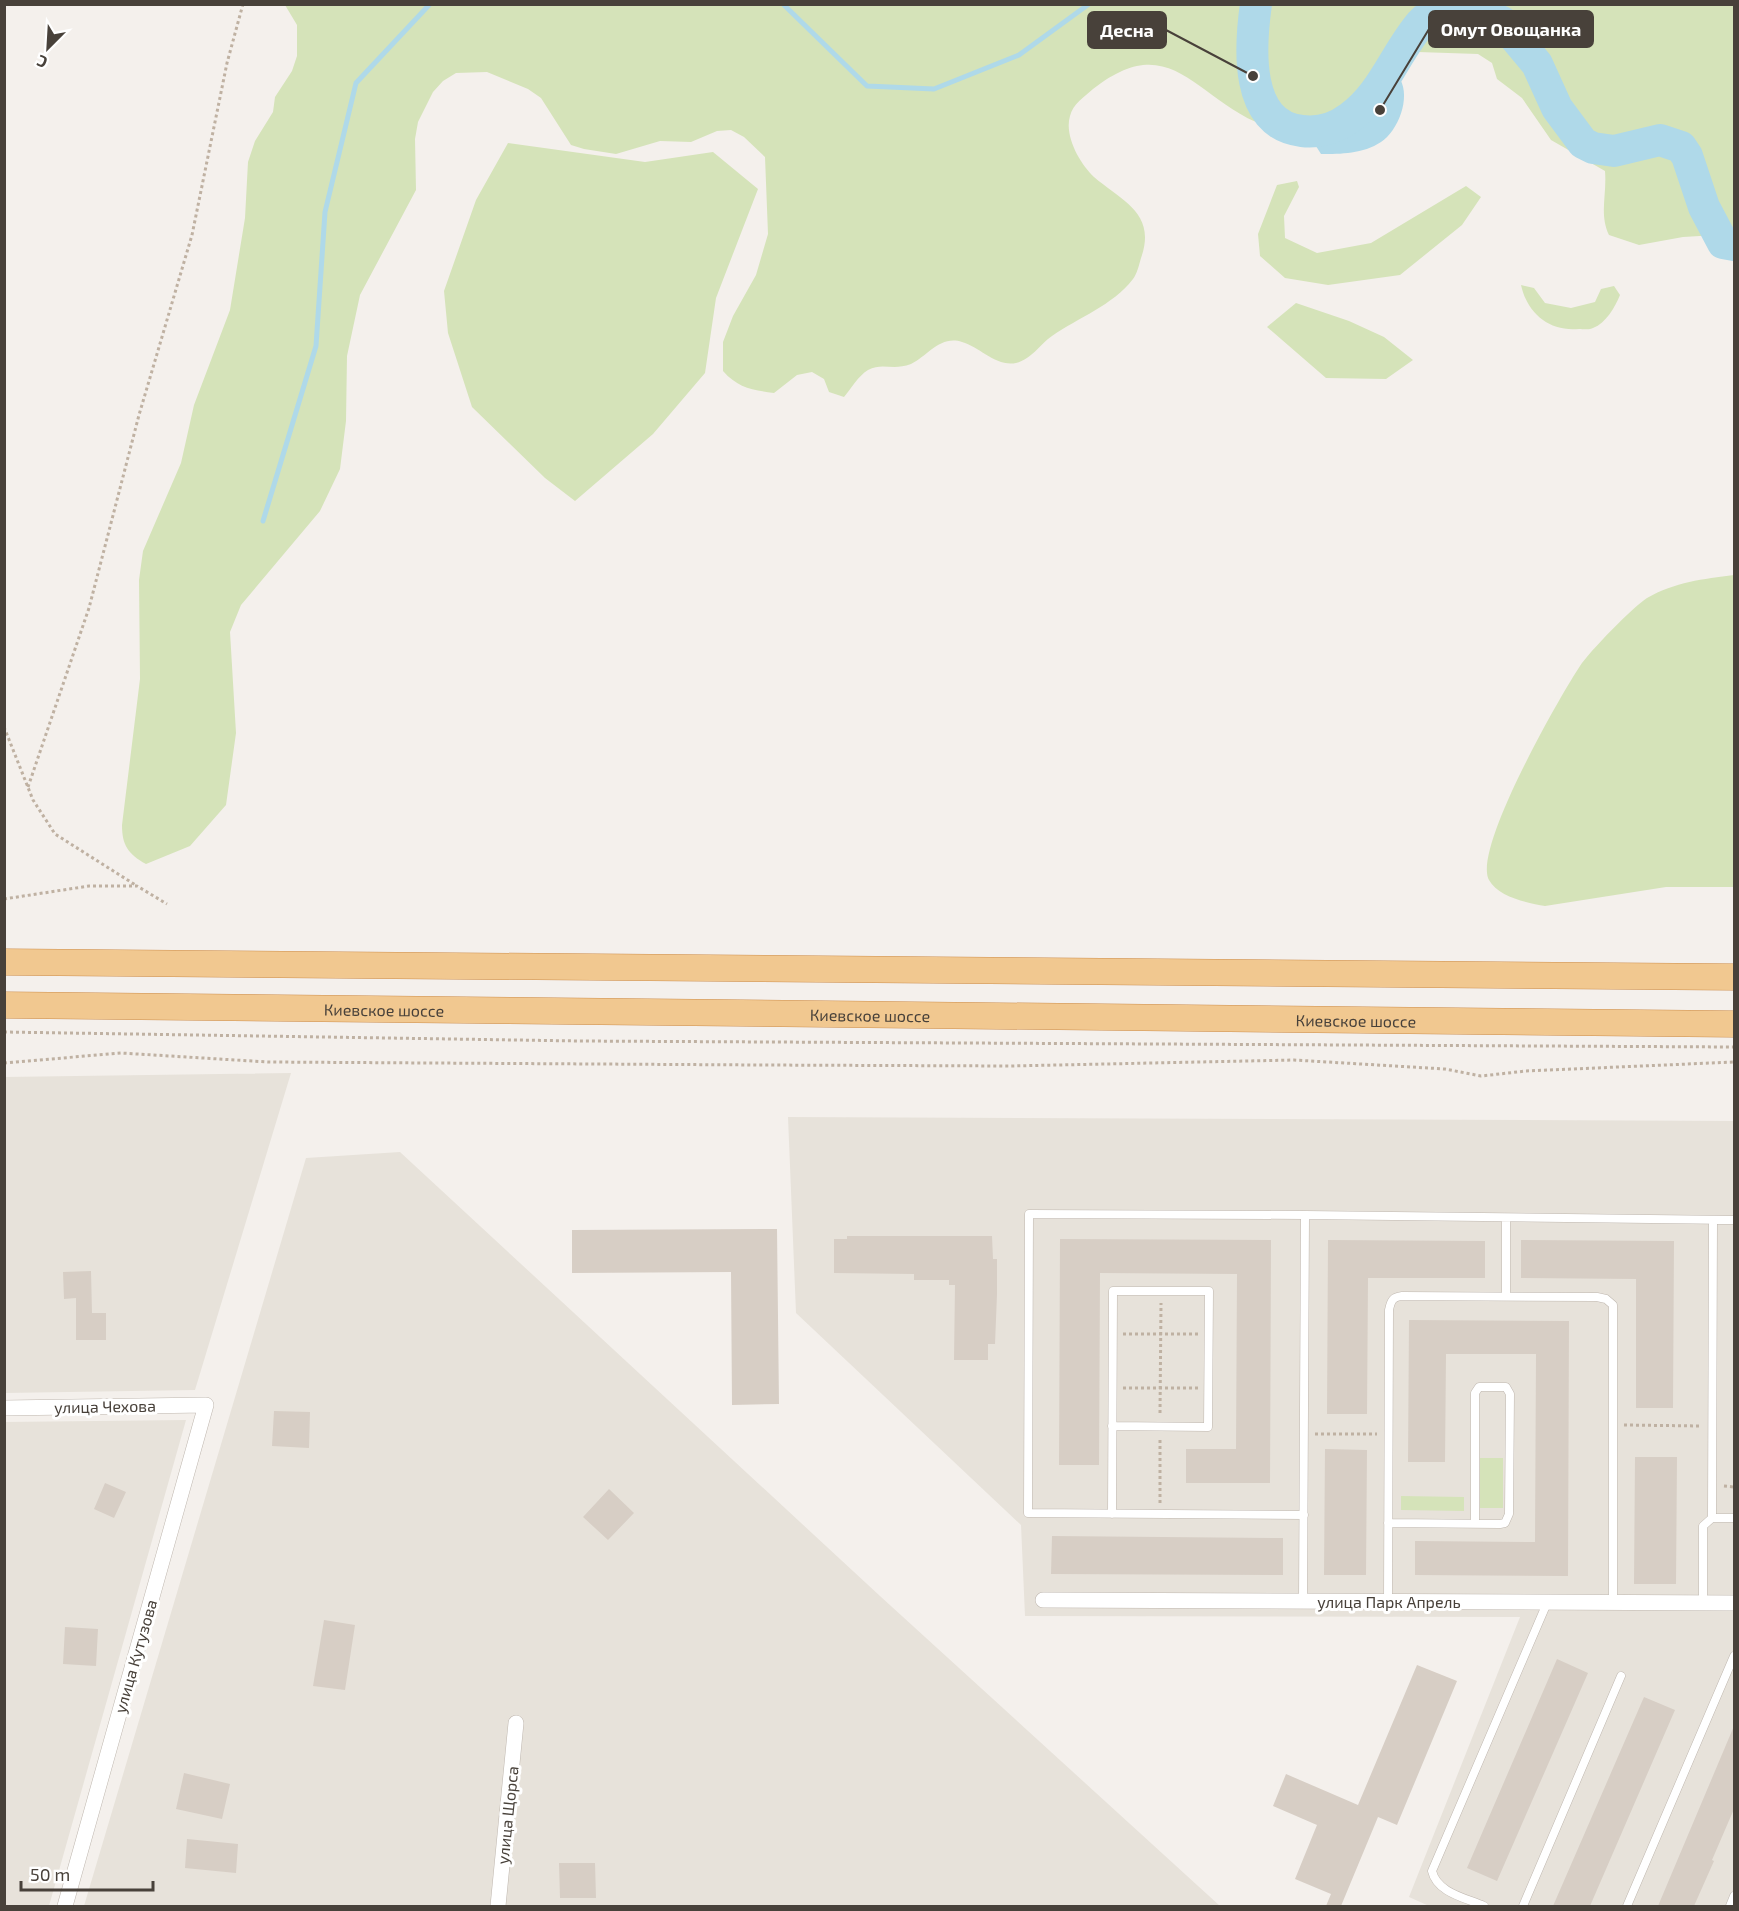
<svg xmlns="http://www.w3.org/2000/svg" width="1739" height="1911" font-family="'Exo 2',sans-serif">
<style>
.residential{fill:#e7e2da}
.green{fill:#d5e3b9}
.water{fill:#afd9e9}
.lines{fill:none;stroke-linecap:round;stroke-linejoin:round}
.stream{stroke:#afd9e9;stroke-width:5}
.river{stroke:#afd9e9;stroke-width:32}
.building{fill:#d7cec5}
.service-casing{stroke:#bfb7af;stroke-width:9}
.minor-casing{stroke:#bfb7af;stroke-width:16}
.trunk-casing{stroke:#cd8e4d;stroke-width:27}
.path{stroke:#bfb1a2;stroke-width:3;stroke-dasharray:3 3;stroke-linecap:butt}
.service{stroke:#fff;stroke-width:8}
.minor{stroke:#fff;stroke-width:15}
.trunk{stroke:#f1c890;stroke-width:26}
.labels{text-anchor:middle;dominant-baseline:central;stroke-width:6;stroke-linejoin:round;paint-order:stroke}
.street-label{font-size:16px;fill:#48413a;stroke:#fff}
.leader{fill:none;stroke:#48413a;stroke-width:2}
.callout-dot{fill:#48413a;stroke:#fff;stroke-width:2}
.callout{fill:#48413a;stroke:#48413a;stroke-width:2}
.callout-label{font-size:18px;text-anchor:middle;font-weight:bold;fill:#fff}
</style>
<rect width="100%" height="100%" fill="#f4f0ec"/>
<!-- residential -->
<path class="residential" d="M 291,1073 L 195,1390 L 5,1393 L 4,1077 Z
M 788,1117 L 1734,1121 L 1734,1906 L 1429,1906 L 1409,1897 L 1520,1617 L 1025,1616 L 1021,1525 L 796,1313 Z
M 400,1152 L 880,1596 L 1220,1906 L 84,1906 L 306,1158 Z
M 186,1420 L 49,1906 L 5,1906 L 4,1422 Z"/>
<!-- green -->
<path class="green" d="M 285,5 L 1734,5 L 1734,245 L 1723,243 L 1717,235 L 1683,237 L 1639,245 L 1609,235 C 1599,214 1607,195 1605,171 L 1551,140 L 1522,98 L 1497,79 L 1492,63 L 1478,54 L 1418,52 L 1407,40 C 1384,79 1361,126 1312,131 C 1296,133 1280,127 1270,116 L 1256,122 C 1192,93 1168,30 1093,89 C 1084,97 1073,104 1070,116 C 1064,136 1080,164 1094,177 C 1122,201 1157,213 1141,258 C 1139,265 1137,274 1133,279 C 1112,306 1079,317 1052,336 C 1039,345 1032,359 1016,363 C 996,367 980,347 962,342 C 940,335 928,356 911,364 C 892,371 883,362 868,370 C 858,376 851,389 844,397 L 829,392 L 824,379 L 812,372 L 797,375 L 774,393 C 752,390 738,388 723,371 L 723,342 L 733,316 L 756,275 L 768,234 L 765,157 L 744,137 L 731,130 L 717,131 L 691,142 L 660,141 L 616,154 L 584,149 L 571,145 L 541,98 L 528,89 L 487,72 L 456,73 L 443,81 L 433,92 L 418,122 L 415,139 L 416,190 L 360,295 L 347,356 L 346,421 L 340,469 L 320,511 L 241,605 L 230,632 L 236,733 L 226,805 L 190,846 L 146,864 C 128,854 122,845 122,825 L 140,679 L 139,580 L 143,551 L 181,463 L 194,405 L 230,310 L 245,218 L 248,162 L 255,141 L 273,112 L 275,97 L 292,71 L 297,56 L 297,25 Z
M 508,143 L 645,162 L 713,152 L 758,189 L 716,298 L 705,373 L 653,434 L 575,501 L 545,478 L 472,407 L 448,333 L 444,291 L 476,200 Z
M 1297,181 L 1299,187 L 1284,216 L 1285,238 L 1317,253 L 1371,243 L 1466,186 L 1481,197 L 1462,225 L 1400,275 L 1328,285 L 1285,278 L 1260,256 L 1258,234 L 1277,185 Z
M 1521,285 L 1534,288 L 1545,303 L 1571,308 L 1595,302 L 1601,289 L 1614,286 L 1620,295 C 1615,307 1606,323 1593,328 C 1590,330 1583,329 1579,329 C 1549,332 1527,313 1521,285 Z
M 1296,303 L 1349,321 L 1384,337 L 1413,360 L 1386,379 L 1326,378 L 1267,327 Z
M 1734,575 L 1734,887 L 1666,887 L 1545,906 C 1528,903 1498,897 1489,880 C 1472,850 1560,696 1580,666 C 1589,652 1634,606 1647,598 C 1675,582 1703,579 1734,575 Z
M 1480,1458 L 1503,1458 L 1503,1508 L 1480,1508 Z
M 1401,1496 L 1464,1497 L 1464,1511 L 1401,1510 Z"/>
<!-- water -->
<path class="water" d="M 1390,69 C 1393,72 1398,75 1400,79 C 1411,98 1398,131 1381,142 C 1363,154 1341,154 1321,154 L 1307,132 C 1354,126 1365,105 1390,69 Z"/>
<g class="lines">
<!-- stream -->
<path class="stream" d="M 783,4 L 867,86 L 934,89 L 1019,55 L 1089,4
M 263,521 L 316,346 L 325,212 L 356,83 L 430,4"/>
<!-- river -->
<path class="river" d="M 1256,4 C 1250,46 1244,125 1302,131 C 1319,133 1336,128 1349,118 C 1383,94 1395,53 1421,23 C 1429,13 1439,16 1448,8 L 1470,8 L 1502,22 L 1537,64 L 1557,108 L 1583,143 L 1593,148 L 1614,151 L 1660,140 L 1681,147 L 1687,156 L 1704,207 L 1723,243 L 1734,245"/>
</g>
<!-- building -->
<path class="building" d="M 777,1229 L 779,1404 L 732,1405 L 731,1272 L 572,1273 L 572,1230 Z
M 847,1236 L 992,1236 L 993,1259 L 997,1259 L 997,1294 L 995,1344 L 988,1344 L 988,1360 L 954,1360 L 955,1285 L 949,1285 L 949,1280 L 914,1280 L 914,1274 L 834,1273 L 834,1239 L 847,1239 Z
M 1060,1239 L 1271,1240 L 1270,1483 L 1186,1483 L 1186,1449 L 1236,1449 L 1237,1274 L 1100,1273 L 1099,1465 L 1059,1465 Z
M 1328,1240 L 1485,1241 L 1485,1278 L 1368,1278 L 1367,1414 L 1327,1414 Z
M 1521,1240 L 1674,1241 L 1673,1408 L 1636,1408 L 1636,1279 L 1521,1278 Z
M 91,1271 L 92,1313 L 106,1313 L 106,1340 L 76,1340 L 76,1298 L 64,1299 L 63,1272 Z
M 1409,1320 L 1569,1321 L 1568,1576 L 1415,1575 L 1415,1541 L 1535,1542 L 1536,1354 L 1446,1354 L 1445,1462 L 1408,1462 Z
M 274,1411 L 310,1412 L 309,1448 L 272,1446 Z
M 1325,1449 L 1367,1450 L 1366,1575 L 1324,1575 Z
M 1635,1457 L 1677,1457 L 1676,1584 L 1634,1584 Z
M 105,1483 L 126,1492 L 114,1518 L 94,1509 Z
M 609,1489 L 634,1513 L 608,1540 L 583,1517 Z
M 1052,1536 L 1283,1538 L 1283,1575 L 1051,1574 Z
M 324,1620 L 355,1625 L 345,1690 L 313,1686 Z
M 65,1627 L 98,1629 L 96,1666 L 63,1664 Z
M 1557,1659 L 1588,1673 L 1497,1881 L 1467,1868 Z
M 1417,1665 L 1457,1681 L 1397,1825 L 1378,1817 L 1341,1906 L 1326,1906 L 1331,1894 L 1295,1879 L 1317,1825 L 1273,1806 L 1286,1774 L 1358,1805 Z
M 1644,1697 L 1675,1710 L 1626,1823 L 1590,1906 L 1553,1906 Z
M 1734,1726 L 1734,1809 L 1712,1860 L 1714,1861 L 1694,1906 L 1658,1906 Z
M 184,1773 L 230,1784 L 222,1819 L 176,1809 Z
M 187,1839 L 238,1844 L 236,1873 L 185,1868 Z
M 559,1863 L 595,1863 L 596,1898 L 560,1898 Z"/>
<g class="lines">
<!-- service casing -->
<g class="service-casing">
<path id="service" d="M 1506,1296 L 1506,1218
M 1112,1514 C 1112,1440 1112,1366 1113,1291 L 1209,1291 L 1208,1427 L 1112,1426
M 1304,1515 L 1028,1513 L 1029,1214 L 1305,1215
M 1712,1518 L 1713,1220
M 1388,1523 L 1500,1524 L 1505,1523 L 1509,1514 L 1510,1394 L 1506,1387 L 1479,1387 L 1475,1393 L 1475,1524
M 1303,1601 L 1305,1215 L 1734,1220
M 1388,1601 L 1389,1310 C 1391,1300 1393,1297 1402,1296 L 1597,1297 L 1606,1299 L 1613,1305 L 1613,1602
M 1703,1603 L 1703,1526 L 1712,1518 L 1734,1518
M 1484,1906 C 1466,1898 1437,1893 1432,1871 L 1547,1603
M 1523,1906 L 1621,1676
M 1627,1906 L 1734,1656
M 1730,1906 L 1734,1896"/>
</g>
<!-- minor casing -->
<g class="minor-casing">
<path id="minor" d="M 4,1408 L 206,1405 L 65,1906
M 1043,1600 L 1734,1603
M 498,1906 L 516,1723"/>
</g>
<!-- trunk casing -->
<g class="trunk-casing">
<g id="trunk">
<path d="M 4,962 L 1734,977"/>
<path id="s1" d="M 4,1005 L 1734,1024"/>
</g>
</g>
<!-- path -->
<path class="path" d="M 4,727 L 33,800 L 55,834 L 137,886
M 28,787 L 89,608 L 139,415 L 192,235 L 227,63 L 243,4
M 4,899 L 89,886 L 137,886 L 167,904
M 4,1032 L 579,1041 L 1734,1047
M 4,1063 L 121,1053 L 268,1062 L 759,1065 L 1010,1066 L 1294,1060 L 1445,1069 L 1481,1076 L 1526,1071 L 1734,1062
M 1123,1334 L 1198,1334
M 1123,1388 L 1198,1388
M 1160,1413 L 1161,1303
M 1624,1425 L 1701,1426
M 1315,1434 L 1377,1434
M 1724,1486 L 1734,1487
M 1160,1503 L 1160,1438"/>
<!-- service -->
<use href="#service" class="service"/>
<!-- minor -->
<use href="#minor" class="minor"/>
<!-- trunk -->
<use href="#trunk" class="trunk"/>
</g>
<g class="labels">
<!-- street labels -->
<g class="street-label">
<text stroke="none"><textPath href="#s1" startOffset="380">Киевское шоссе</textPath></text>
<text stroke="none"><textPath href="#s1" startOffset="866">Киевское шоссе</textPath></text>
<text stroke="none"><textPath href="#s1" startOffset="1352">Киевское шоссе</textPath></text>
<text transform="translate(105 1406) rotate(-1)">улица Чехова</text>
<text x="1389" y="1601">улица Парк Апрель</text>
<text transform="translate(135 1656) rotate(-74)">улица Кутузова</text>
<text transform="translate(507 1815) rotate(-84)">улица Щорса</text>
</g>
</g>
<!-- callouts -->
<path class="leader" d="M1380 110L1429 29M1253 76L1166 30"/>
<g class="callout-dot">
<circle cx="1380" cy="110" r="6"/>
<circle cx="1253" cy="76" r="6"/>
</g>
<g class="callout">
<rect x="1429" y="11" width="164" height="36" rx="6"/>
<rect x="1088" y="12" width="78" height="36" rx="6"/>
</g>
<g class="callout-label">
<text x="1511" y="36">Омут Овощанка</text>
<text x="1127" y="37">Десна</text>
</g>
<!-- border -->
<rect width="1739" height="1911" fill="none" stroke="#48413a" stroke-width="12"/>
<!-- north arrow -->
<g transform="translate(48 48) rotate(204)" stroke="#ffffff" stroke-width="4.5" paint-order="stroke">
<path d="M0-4.5L10 22L0 15L-10 22Z" fill="#48413a"/>
<text y="-9" font-size="16" font-weight="bold" text-anchor="middle" fill="#48413a">С</text>
</g>
<!-- scale -->
<path d="M21 1881v9h132v-9" fill="none" stroke="#48413a" stroke-width="3"/>
<text x="30" y="1881" font-size="18" fill="#48413a" stroke="#ffffff" stroke-width="4.5" paint-order="stroke">50 m</text>
</svg>
